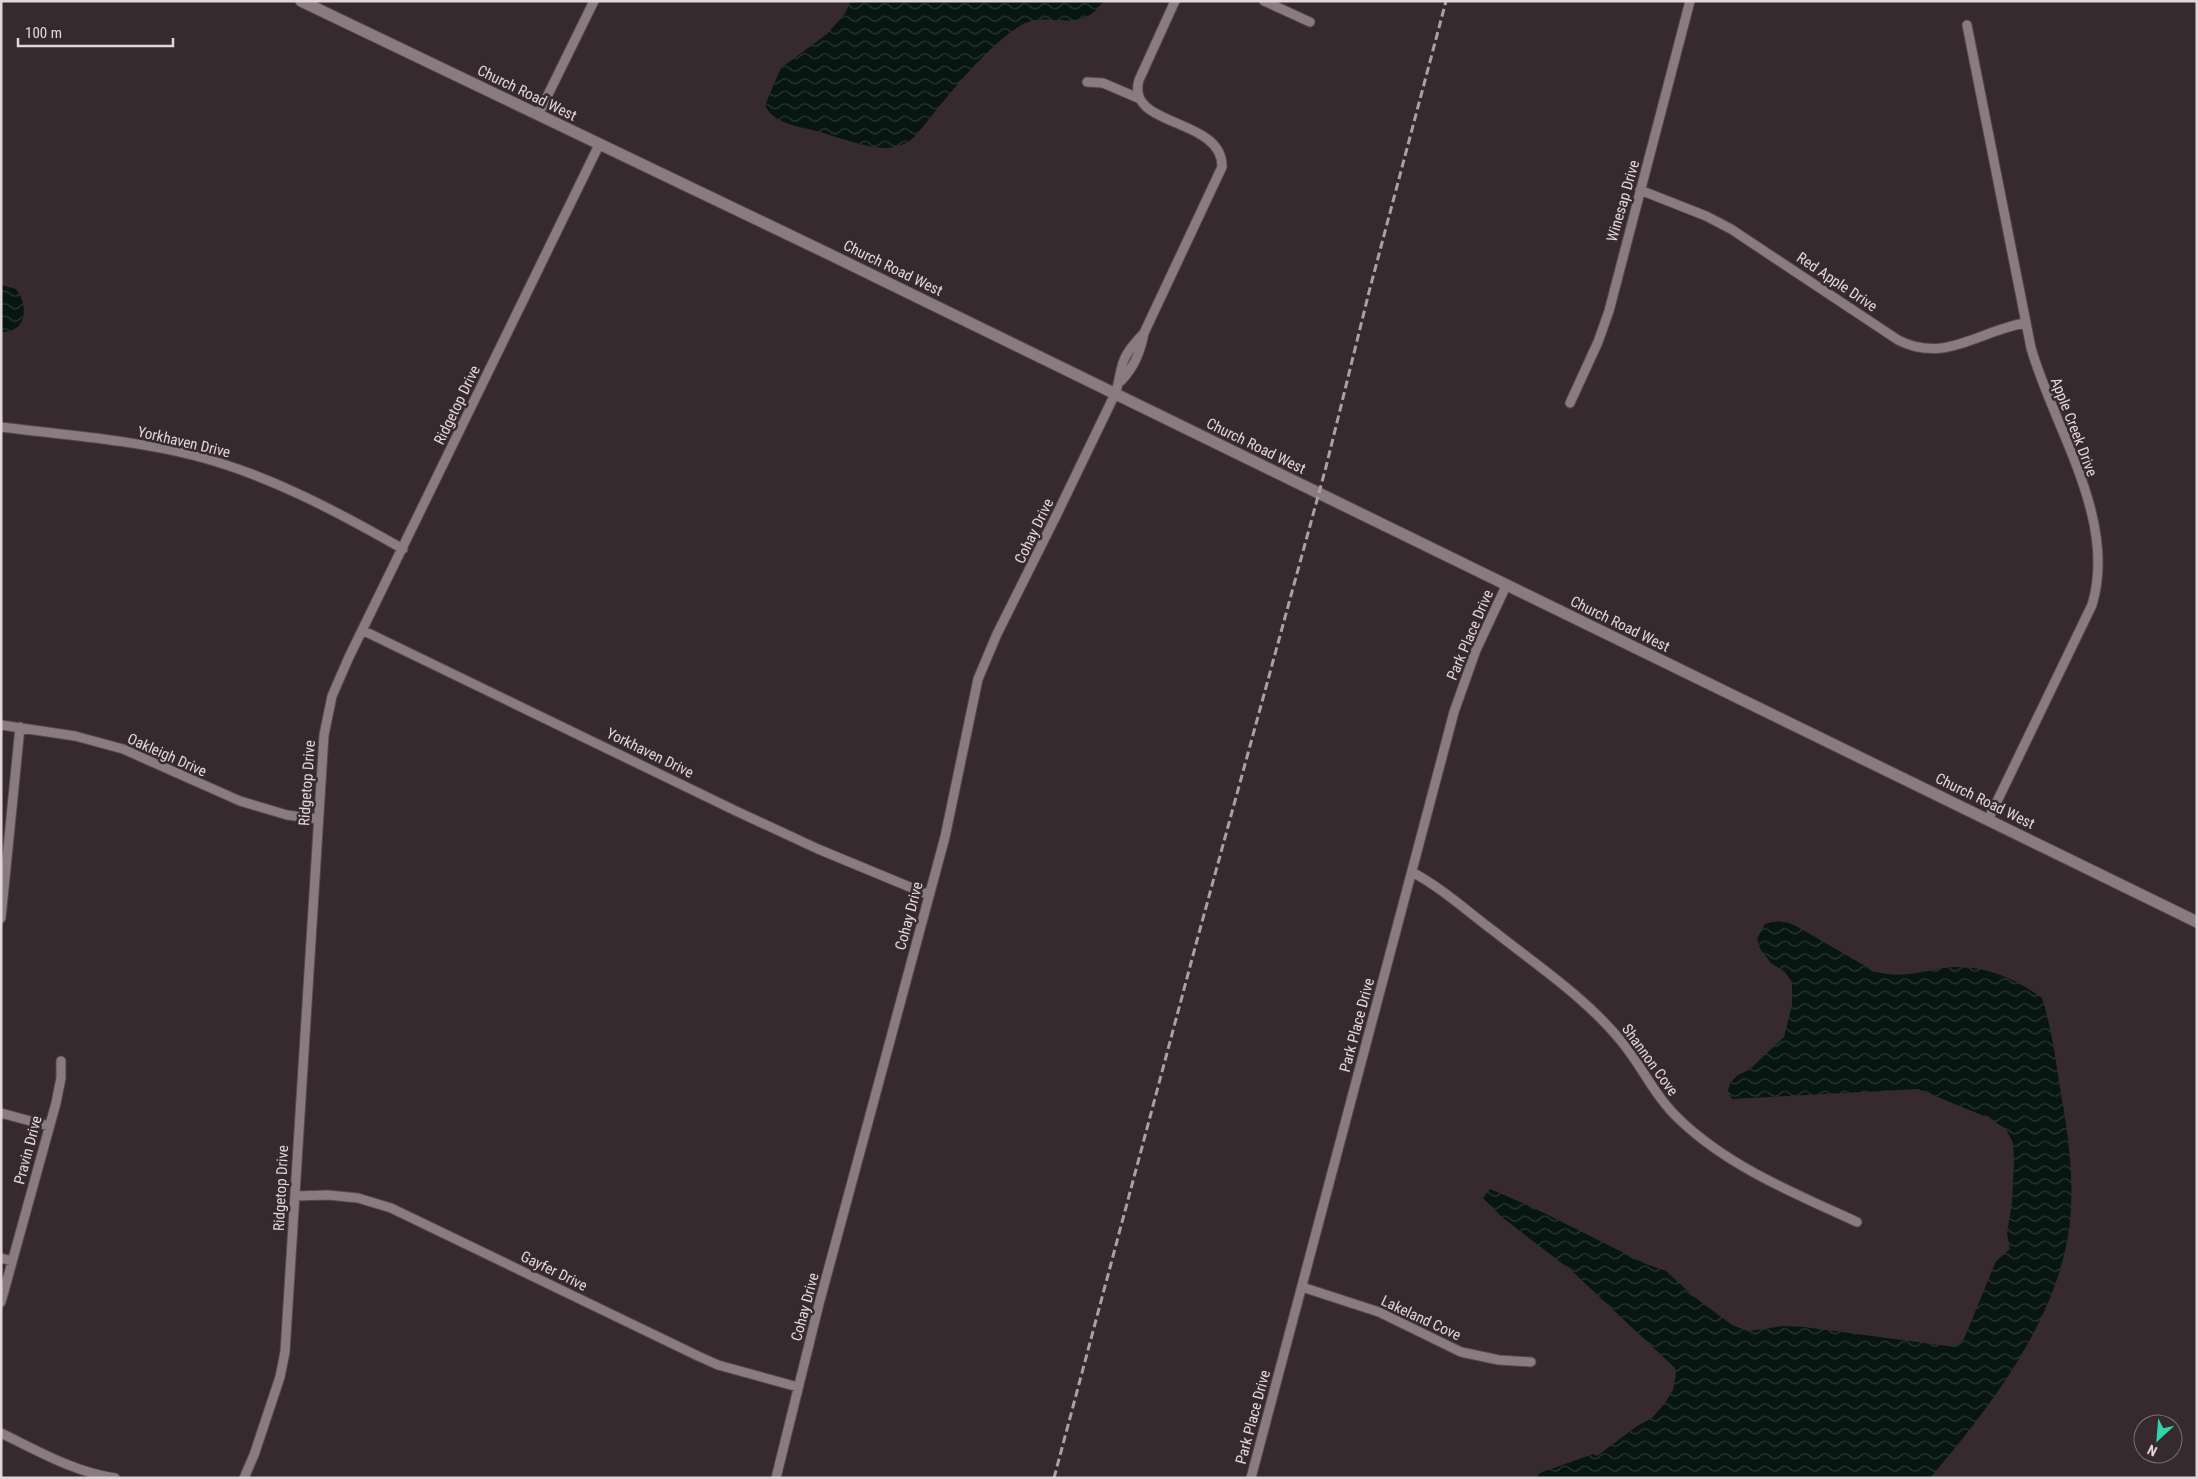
<svg xmlns="http://www.w3.org/2000/svg" width="2198" height="1479" font-family="'Roboto Condensed',sans-serif">
<style>
.water{fill:url(#water-waves)}
.lines{fill:none;stroke-linecap:round;stroke-linejoin:round}
.minor-casing{stroke:#54494e;stroke-width:11}
.tertiary-casing{stroke:#54494e;stroke-width:13}
.minor{stroke:#8a7b80;stroke-width:9}
.tertiary{stroke:#8a7b80;stroke-width:11}
.rail{stroke:#aba1a4;stroke-width:3;stroke-dasharray:8 4;stroke-linecap:butt}
.labels{text-anchor:middle;dominant-baseline:central;stroke-width:5;stroke-linejoin:round;paint-order:stroke}
.street-label{font-size:15px;fill:#e0d7da;stroke:#372a2f}
</style>
<defs>
<pattern id="water-waves" width="16" height="10" patternUnits="userSpaceOnUse" patternTransform="scale(1.25)"><rect width="16" height="10" fill="#071611"/><path d="M0 5q4-4 8 0t8 0" fill="none" stroke="#2b3733"/></pattern>
</defs>
<rect width="100%" height="100%" fill="#372a2f"/>
<!-- water -->
<path class="water" d="M 851,1 L 1104,1 C 1078,38 1048,7 1018,27 C 987,48 961,80 938,108 C 929,118 921,131 911,140 C 906,144 894,148 887,148 C 865,148 838,137 817,131 C 799,127 772,123 765,105 L 781,68 L 827,34 L 845,13 Z
M 1,285 L 16,289 C 29,306 27,333 1,332 Z
M 1776,921 L 1789,923 L 1796,926 L 1874,971 C 1898,979 1920,972 1944,968 C 1979,963 2014,977 2042,998 C 2052,1029 2056,1063 2061,1094 C 2069,1139 2075,1184 2069,1230 C 2056,1322 1989,1409 1930,1478 L 1536,1478 L 1540,1473 L 1593,1454 L 1597,1456 L 1637,1426 L 1652,1418 L 1665,1403 L 1673,1390 L 1676,1374 L 1675,1368 L 1572,1271 L 1503,1218 L 1483,1198 L 1490,1189 L 1534,1208 L 1646,1264 L 1666,1271 L 1692,1295 L 1732,1325 L 1748,1331 L 1783,1326 L 1804,1327 L 1955,1347 L 1964,1339 L 1996,1261 L 2010,1249 L 2007,1234 L 2012,1202 L 2014,1162 L 2013,1143 L 2006,1129 L 1989,1118 L 1918,1089 L 1732,1099 L 1728,1091 L 1730,1083 L 1738,1075 L 1749,1070 L 1784,1037 L 1792,1005 L 1792,982 L 1785,972 L 1771,963 L 1760,949 L 1757,939 L 1765,924 Z"/>
<g class="lines">
<!-- minor casing -->
<g class="minor-casing">
<path id="minor" d="M 1264,1 L 1310,22
M 1967,25 L 2031,348 C 2054,428 2118,520 2092,605 L 1988,820
M 1087,82 L 1103,83 L 1138,98
M 538,115 L 594,1
M 1640,190 L 1706,216 L 1731,229 L 1898,340 C 1945,364 1978,331 2025,323
M 1121,381 C 1134,367 1140,353 1144,333 L 1222,167 C 1223,117 1125,128 1139,80 L 1175,1
M 1570,403 L 1598,342 L 1609,311 L 1690,1
M 1,427 C 65,435 134,440 196,456 C 269,475 338,512 403,549
M 362,630 L 736,811 L 818,849 L 929,895
M 1,725 L 75,736 L 123,749 L 240,801 L 287,815 L 318,819
M 1412,872 C 1442,888 1468,912 1495,932 C 1538,966 1586,998 1621,1041 C 1642,1066 1655,1097 1680,1120 C 1729,1167 1796,1194 1857,1222
M 1,918 L 20,727
M 1,1113 L 49,1126
M 295,1196 L 328,1195 L 358,1198 L 391,1208 L 698,1356 L 718,1365 L 798,1387
M 1,1258 L 12,1261
M 1302,1287 L 1379,1312 L 1461,1352 L 1499,1360 L 1531,1362
M 1,1302 L 56,1103 L 61,1078 L 61,1061
M 1,1433 C 38,1451 74,1472 115,1478
M 244,1478 L 254,1455 L 280,1377 L 285,1352 L 324,735 L 332,696 L 349,657 L 599,145
M 776,1478 L 819,1304 L 945,837 L 978,679 L 997,634 L 1057,514 L 1115,394 C 1119,384 1119,376 1122,366 C 1125,353 1135,343 1144,333
M 1251,1478 L 1454,712 L 1476,650 L 1506,586"/>
</g>
<!-- tertiary casing -->
<g class="tertiary-casing">
<path id="tertiary" d="M 301,1 L 831,255 L 2197,922"/>
</g>
<!-- minor -->
<use href="#minor" class="minor"/>
<!-- tertiary -->
<use href="#tertiary" class="tertiary"/>
<!-- rail -->
<path class="rail" d="M 1054,1478 L 1196,944 L 1326,467 L 1369,292 L 1446,1"/>
</g>
<g class="labels">
<!-- street labels -->
<g class="street-label">
<text transform="translate(527 93) rotate(26)">Church Road West</text>
<text transform="translate(1623 201) rotate(-74)">Winesap Drive</text>
<text transform="translate(893 268) rotate(26)">Church Road West</text>
<text transform="translate(1837 282) rotate(34)">Red Apple Drive</text>
<text transform="translate(457 405) rotate(-64)">Ridgetop Drive</text>
<text transform="translate(2074 427) rotate(69)">Apple Creek Drive</text>
<text transform="translate(184 442) rotate(13)">Yorkhaven Drive</text>
<text transform="translate(1256 446) rotate(26)">Church Road West</text>
<text transform="translate(1034 531) rotate(-64)">Cohay Drive</text>
<text transform="translate(1620 624) rotate(26)">Church Road West</text>
<text transform="translate(1470 635) rotate(-67)">Park Place Drive</text>
<text transform="translate(650 753) rotate(26)">Yorkhaven Drive</text>
<text transform="translate(167 755) rotate(24)">Oakleigh Drive</text>
<text transform="translate(307 783) rotate(-86)">Ridgetop Drive</text>
<text transform="translate(1985 801) rotate(26)">Church Road West</text>
<text transform="translate(909 916) rotate(-75)">Cohay Drive</text>
<text transform="translate(1357 1025) rotate(-75)">Park Place Drive</text>
<text transform="translate(1650 1060) rotate(54)">Shannon Cove</text>
<text transform="translate(28 1150) rotate(-75)">Pravin Drive</text>
<text transform="translate(281 1188) rotate(-87)">Ridgetop Drive</text>
<text transform="translate(554 1271) rotate(26)">Gayfer Drive</text>
<text transform="translate(805 1307) rotate(-75)">Cohay Drive</text>
<text transform="translate(1421 1318) rotate(25)">Lakeland Cove</text>
<text transform="translate(1253 1417) rotate(-75)">Park Place Drive</text>
</g>
</g>
<!-- border -->
<rect width="2198" height="1479" fill="none" stroke="#e0d7da" stroke-width="5"/>
<!-- north arrow -->
<g transform="translate(2158 1439) rotate(206)"><circle r="24" fill="#372a2f" stroke="#7b6f73"/>
<path d="M0-4L9 19L0 12L-9 19Z" fill="#2fd4aa"/>
<text y="-8" font-size="14" font-weight="bold" text-anchor="middle" fill="#e0d7da">N</text>
</g>
<!-- scale -->
<path d="M18 38v8h155v-8" fill="none" stroke="#e0d7da" stroke-width="2.5"/>
<text x="25" y="38" font-size="15" fill="#e0d7da" stroke="#372a2f" stroke-width="4" paint-order="stroke">100 m</text>
</svg>
